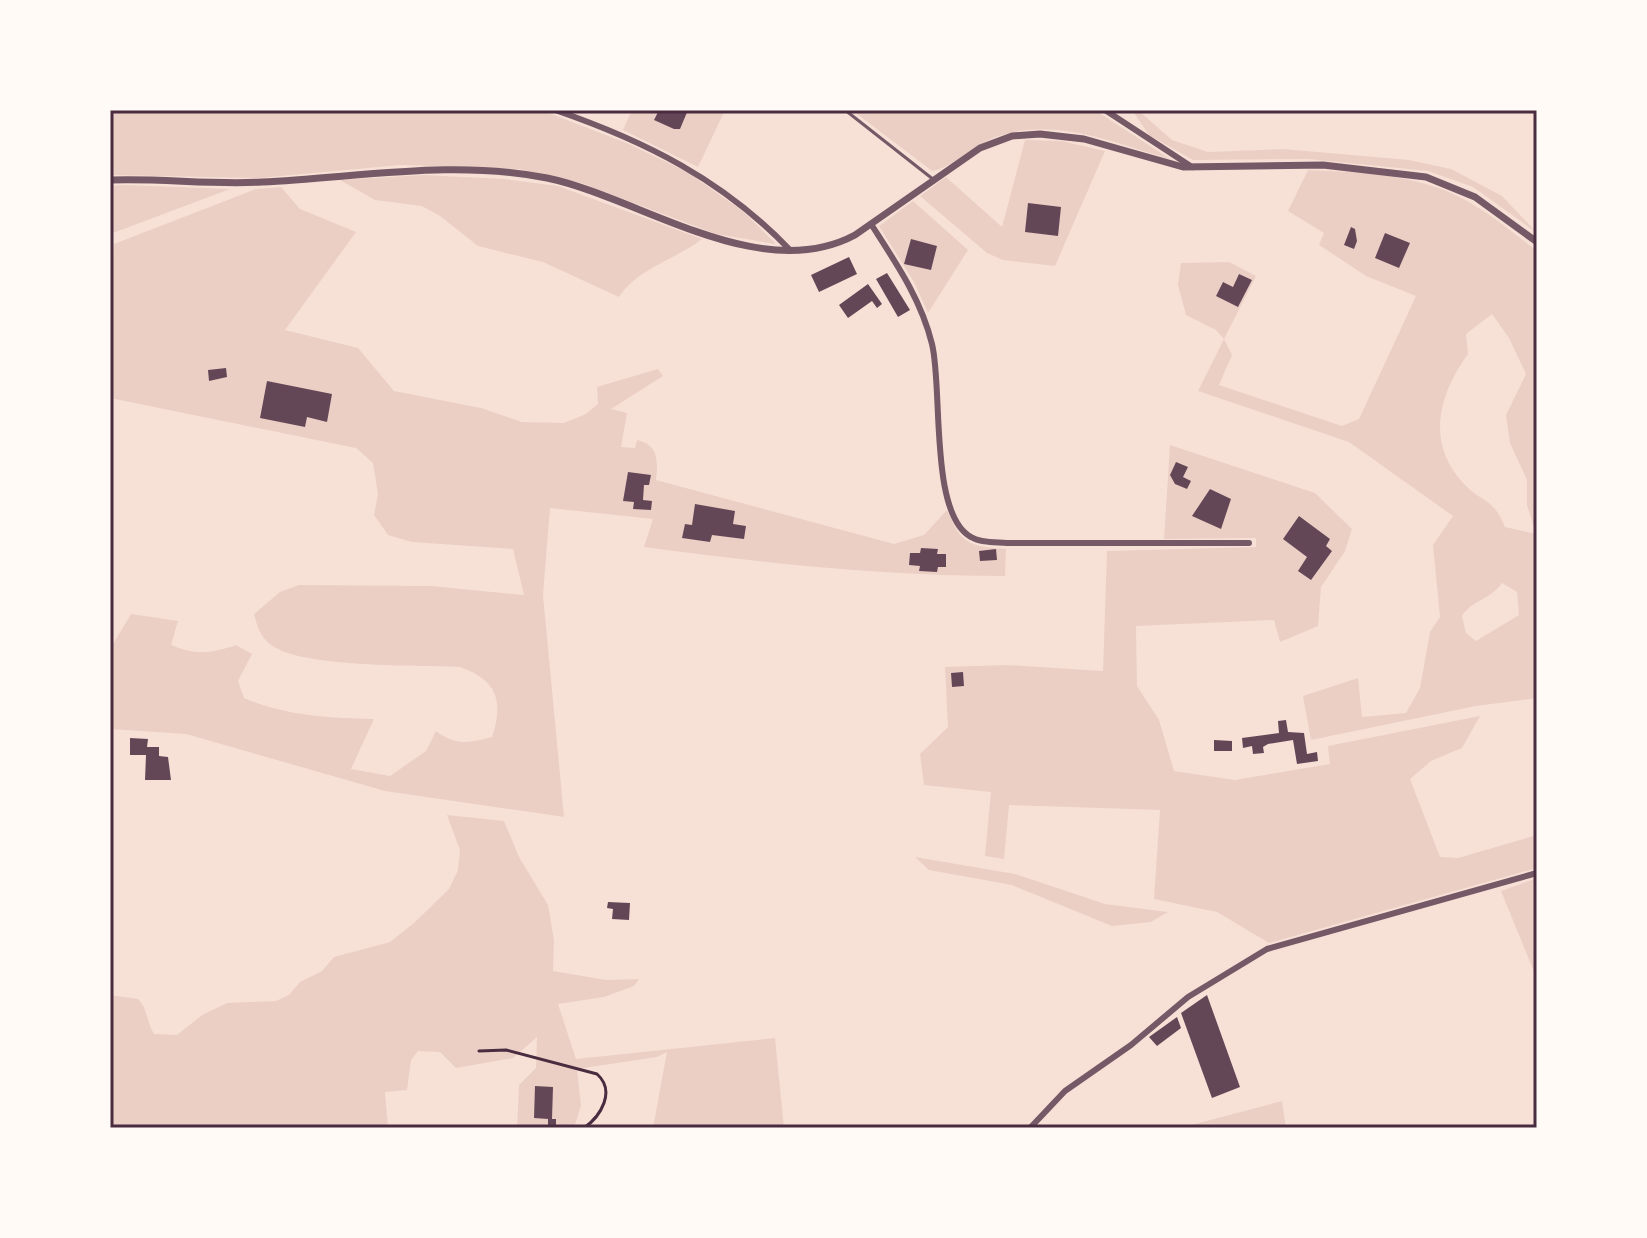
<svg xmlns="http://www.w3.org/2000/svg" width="1647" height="1238" font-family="'IBM Plex Sans',sans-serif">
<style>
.green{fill:#ebcfc5;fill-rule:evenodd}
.building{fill:#644757}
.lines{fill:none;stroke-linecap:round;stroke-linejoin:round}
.path{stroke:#4a2c40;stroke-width:3}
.service{stroke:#755966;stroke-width:3}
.minor{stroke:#755966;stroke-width:6}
.tertiary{stroke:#755966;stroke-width:7}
.neatline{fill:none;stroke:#4a2c40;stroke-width:3}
</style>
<rect width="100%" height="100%" fill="#f7e1d7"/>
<!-- green -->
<path class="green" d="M 110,110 L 541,110 L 629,144 L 687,172 L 744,212 L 776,244 L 716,234 L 581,183 L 519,169 L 401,165 L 259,178 L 110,175 Z
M 632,110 L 725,110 L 698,167 L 623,130 Z
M 852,110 L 1095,110 L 1170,159 C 1113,143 1052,115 993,138 C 972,146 954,167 932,171 Z
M 1132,110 L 1138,110 L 1172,140 L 1208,152 L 1283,149 L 1409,160 L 1451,169 L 1502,196 L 1537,233 L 1473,187 L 1428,171 L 1308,159 L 1193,160 L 1149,135 Z
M 1025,140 L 1062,141 L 1105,151 L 1055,266 L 1003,260 L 987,253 L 920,196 L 946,177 L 1002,227 Z
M 1308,170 C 1354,172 1406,174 1449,192 C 1482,206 1509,230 1537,251 L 1537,698 L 1476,706 L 1311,740 L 1303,696 L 1358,678 L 1362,717 L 1406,713 L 1420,688 L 1430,632 L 1440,617 L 1433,545 L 1453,516 L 1349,442 L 1198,391 L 1224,339 L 1216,330 L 1186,315 L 1178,285 L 1181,263 L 1229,262 L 1256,276 L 1224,339 L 1232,355 L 1219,385 L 1342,426 L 1359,419 L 1416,296 L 1366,276 L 1319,245 L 1324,233 L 1288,211 ZM 1492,314 L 1509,338 L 1526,374 L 1506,415 L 1510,443 L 1527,480 L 1527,505 L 1536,534 L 1505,527 C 1493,497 1482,503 1464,484 C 1425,443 1439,394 1468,354 L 1466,334 ZM 1502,583 L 1517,592 L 1519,615 L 1476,641 L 1466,633 L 1462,616 C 1473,599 1489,601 1502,583 Z
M 423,175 L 504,179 L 558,186 L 702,239 C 675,260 638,268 619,297 L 543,262 L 478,246 L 440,216 L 422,206 L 375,200 L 340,180 Z
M 110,186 L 125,185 L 230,189 L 113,233 L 110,232 Z
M 281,187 L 300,209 L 356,232 L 285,330 L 358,348 L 394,391 L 481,408 L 522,422 L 564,423 L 586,414 L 598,404 L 597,387 L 658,369 L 663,376 L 611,409 L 627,413 L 621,447 L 635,448 L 637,440 C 659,445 658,461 656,480 L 894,544 L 924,535 L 947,510 C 961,545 970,546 1006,549 L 1005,576 C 884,576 764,563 644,547 L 653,519 L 550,508 L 543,595 L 564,817 L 385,791 L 186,734 L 110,729 L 110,649 L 131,614 L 178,621 L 171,645 C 196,655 210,654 236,645 L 252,654 L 238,681 L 244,698 C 286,716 329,718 374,719 L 351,769 L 390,776 L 426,751 L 436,731 C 456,746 469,743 492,737 C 504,701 497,680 460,667 C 418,665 302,668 271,645 C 260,637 257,626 254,614 L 280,592 L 299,585 L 431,586 L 524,595 L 513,549 L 412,542 L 388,535 L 374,515 L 378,494 L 373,463 L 356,448 L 110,398 L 110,274 L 114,244 L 256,189 Z
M 913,201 L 968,250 L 928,313 L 914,282 L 879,226 Z
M 1170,445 L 1315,493 L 1352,529 L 1345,551 L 1321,587 L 1318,626 L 1280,642 L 1274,620 L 1136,626 L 1137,686 L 1159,720 L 1174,771 L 1235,780 L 1330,764 L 1328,746 L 1480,716 L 1462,748 L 1431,761 L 1410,779 L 1440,857 L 1458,858 L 1537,835 L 1537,868 L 1269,943 L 1217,912 L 1154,899 L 1160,810 L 1009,805 L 1004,859 L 985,856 L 991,792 L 924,785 L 920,754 L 948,727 L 945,667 L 1006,665 L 1103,671 L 1107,551 L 1256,547 L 1256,538 L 1164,539 Z
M 447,815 L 504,821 L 519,857 L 548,905 L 554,940 L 553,971 L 606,980 L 639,979 L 634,986 L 604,997 L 558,1004 L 576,1059 L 775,1038 L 784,1128 L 653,1128 L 667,1052 L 657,1057 L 577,1069 L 581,1106 L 574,1128 L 517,1128 L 519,1085 L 536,1068 L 537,1037 L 513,1058 L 456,1068 L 440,1052 L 418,1051 L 411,1060 L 407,1090 L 385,1092 L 388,1128 L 110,1128 L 110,995 L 138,999 C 148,1009 146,1021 154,1034 L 177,1035 L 202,1015 L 227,1003 L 276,1001 L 289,995 L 300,982 L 322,971 L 334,957 L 390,942 L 414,923 L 449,889 L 458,870 L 460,850 Z
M 915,857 L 1015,874 L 1105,904 L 1168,912 L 1151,922 L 1112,926 L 1012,885 L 929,870 Z
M 1537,878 L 1537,979 L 1501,891 Z
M 1282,1101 L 1286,1128 L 1180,1128 Z"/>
<!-- building -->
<path class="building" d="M 659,110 L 688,110 L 680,129 L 674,129 L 654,120 Z
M 1028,203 L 1061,207 L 1058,236 L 1025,232 Z
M 1351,227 L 1355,229 L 1357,241 L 1354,249 L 1344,245 Z
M 1385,233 L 1410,243 L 1399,268 L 1375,258 Z
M 911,239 L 937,246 L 931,270 L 904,264 Z
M 849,257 L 857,274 L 819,292 L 811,275 Z
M 887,273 L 910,310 L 898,317 L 876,279 Z
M 1239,274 L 1252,280 L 1238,307 L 1216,296 L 1223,282 L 1233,287 Z
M 868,284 L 882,304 L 877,308 L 872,301 L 848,318 L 839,305 Z
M 226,368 L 227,377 L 209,381 L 208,370 Z
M 267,381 L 332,394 L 327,422 L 307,417 L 305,427 L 260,418 Z
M 1176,462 L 1188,467 L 1183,477 L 1191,481 L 1187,489 L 1175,484 L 1170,475 Z
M 628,472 L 651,475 L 649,485 L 644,485 L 643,500 L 652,501 L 651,510 L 633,509 L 634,502 L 623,501 Z
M 1210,489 L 1231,499 L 1221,529 L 1192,516 Z
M 695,504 L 735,511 L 733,524 L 746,526 L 744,539 L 712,535 L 710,542 L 682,538 L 685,524 L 692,525 Z
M 1299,516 L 1330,539 L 1326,546 L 1332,551 L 1311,580 L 1298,571 L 1307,557 L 1283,539 Z
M 921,548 L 938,549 L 937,554 L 946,554 L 946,567 L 938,567 L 937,572 L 919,571 L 920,566 L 909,565 L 910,553 L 920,553 Z
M 996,549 L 997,560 L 980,561 L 979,551 Z
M 963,672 L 964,686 L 952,687 L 951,673 Z
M 1286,720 L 1288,732 L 1304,733 L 1307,754 L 1317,752 L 1318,761 L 1297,764 L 1293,740 L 1268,744 L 1263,747 L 1264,753 L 1253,754 L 1252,746 L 1243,748 L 1242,738 L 1279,733 L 1278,721 Z
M 130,738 L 148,739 L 147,747 L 159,747 L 159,756 L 168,757 L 171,780 L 145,780 L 146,755 L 130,755 Z
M 1214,740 L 1232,741 L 1232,751 L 1214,751 Z
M 608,902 L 630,903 L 629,920 L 612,919 L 613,909 L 607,908 Z
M 1207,995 L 1240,1087 L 1212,1098 L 1181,1013 Z
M 1177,1017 L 1181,1028 L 1157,1046 L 1149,1037 Z
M 535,1086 L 553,1087 L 552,1119 L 556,1119 L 556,1128 L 548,1128 L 548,1119 L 534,1118 Z"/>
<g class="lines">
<!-- path -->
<path class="path" d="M 479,1051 L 506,1050 L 597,1074 C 616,1091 601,1116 584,1128"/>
<!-- service -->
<path class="service" d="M 845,110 L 934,180"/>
<!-- minor -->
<path class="minor" d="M 555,110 C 645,141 723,180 789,249
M 1105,110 L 1192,167
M 871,224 C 896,263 921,299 932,344 C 943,388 929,514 971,537 C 981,543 995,542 1007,543 L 1249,543
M 1030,1128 L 1065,1091 L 1131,1045 L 1188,997 L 1267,949 L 1537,873"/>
<!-- tertiary -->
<path class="tertiary" d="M 110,180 C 161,178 211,185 262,182 C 356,178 452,159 547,178 C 639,197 760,286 855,235 L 980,148 L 1012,136 L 1040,134 L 1084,139 L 1183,167 L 1323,165 L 1426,177 L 1475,197 L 1537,242"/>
</g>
<!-- border -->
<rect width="1647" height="1238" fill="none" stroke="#fffaf5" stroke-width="224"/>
<rect x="112" y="112" width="1423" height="1014" class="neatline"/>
</svg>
